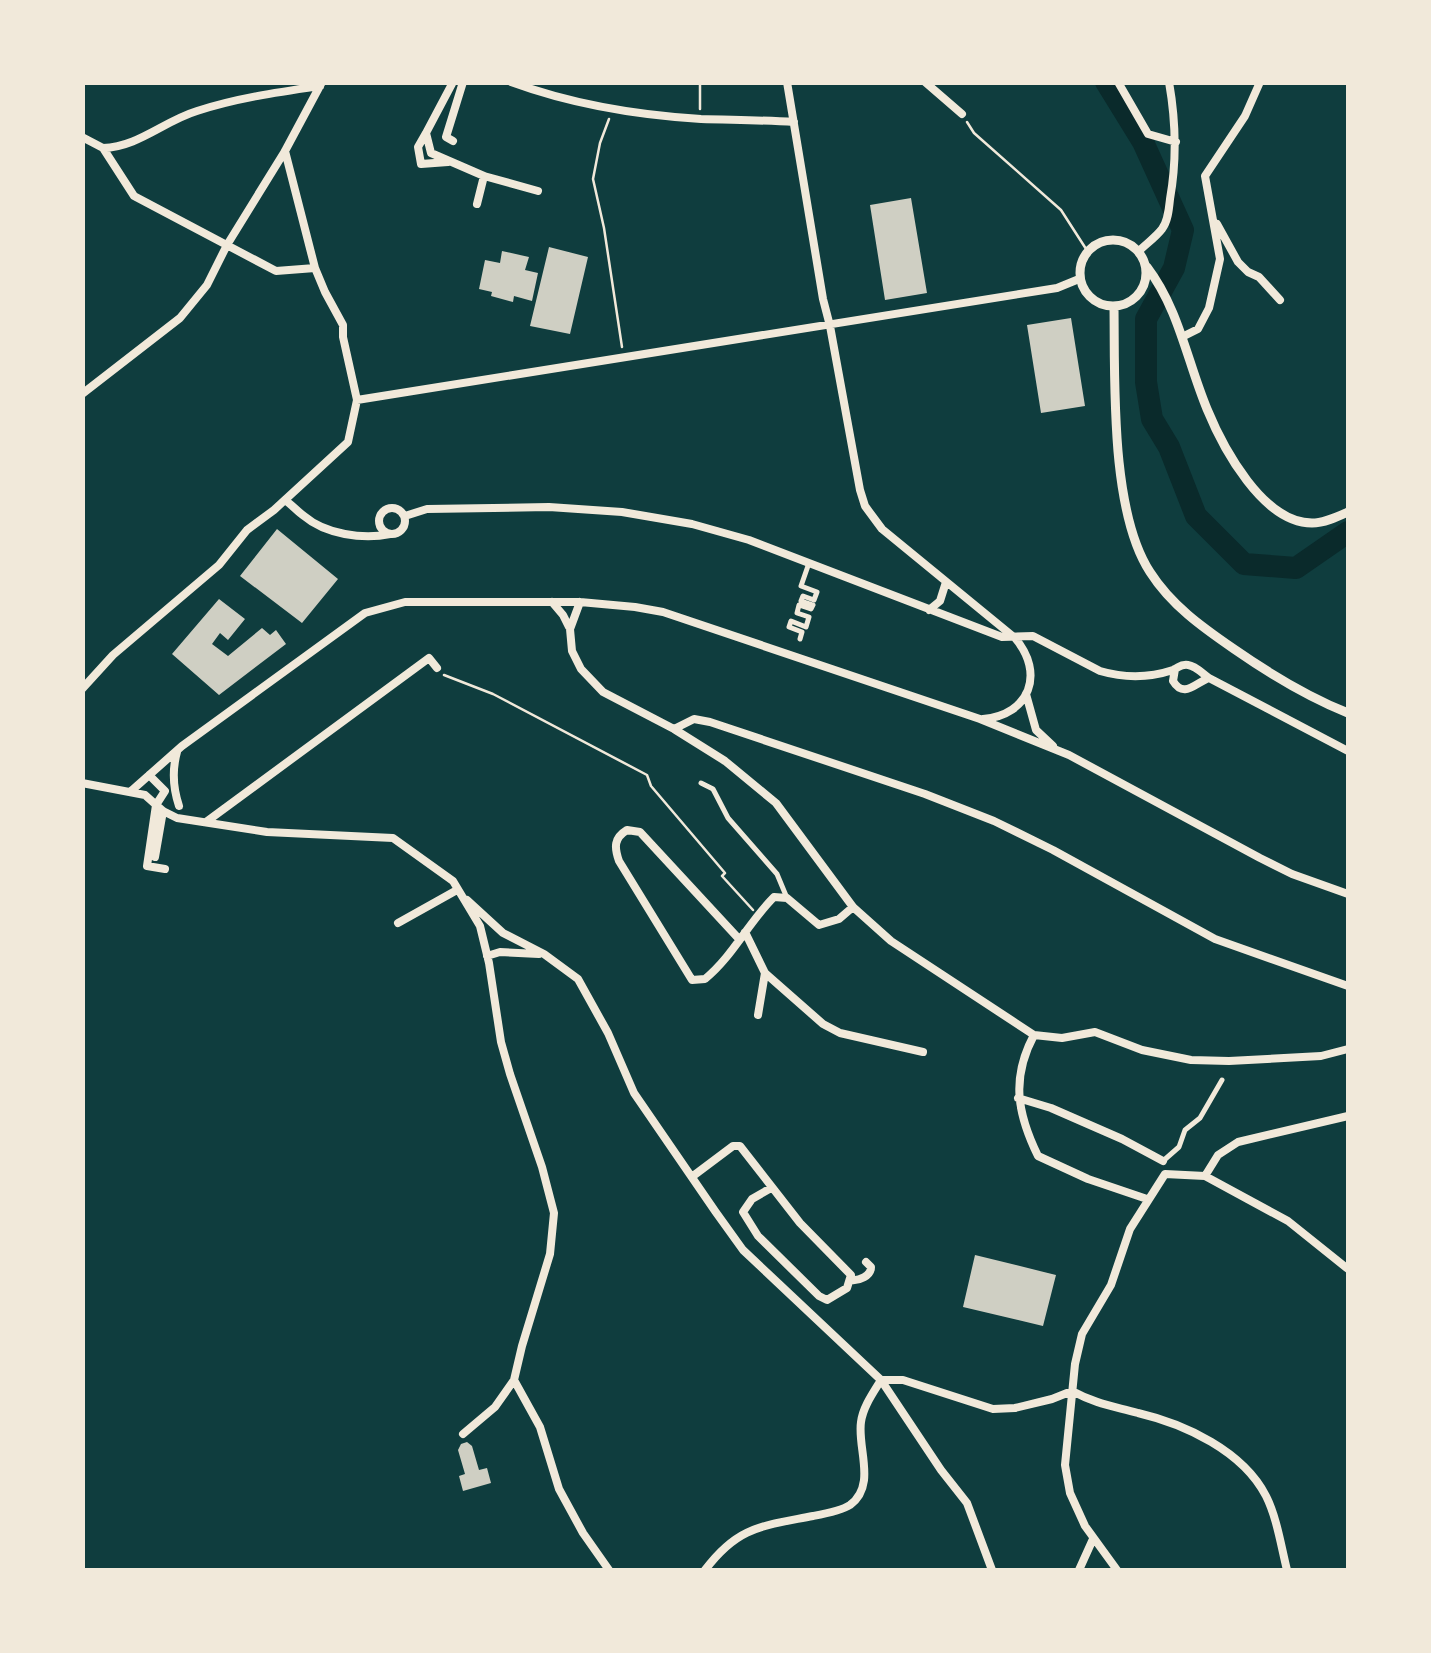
<svg xmlns="http://www.w3.org/2000/svg" width="1431" height="1653" font-family="'Source Serif 4',serif">
<style>
.lines{fill:none;stroke-linecap:round;stroke-linejoin:round}
.river{stroke:#0a2a2b;stroke-width:22}
.building{fill:#cfcfc3}
.path{stroke:#f1e9da;stroke-width:2.5}
.pedestrian{stroke:#f1e9da;stroke-width:5}
.minor{stroke:#f1e9da;stroke-width:8}
.tertiary{stroke:#f1e9da;stroke-width:9}
</style>
<rect width="100%" height="100%" fill="#0f3d3e"/>
<g class="lines">
<!-- river -->
<path class="river" d="M 1106,82 L 1143,142 L 1183,230 L 1174,268 L 1146,319 L 1146,382 L 1152,419 L 1169,447 L 1196,516 L 1244,564 L 1296,568 L 1348,532"/>
</g>
<!-- building -->
<path class="building" d="M 911,198 L 927,293 L 885,300 L 870,205 Z
M 549,247 L 588,257 L 570,334 L 530,326 Z
M 502,251 L 529,257 L 525,270 L 538,273 L 532,301 L 514,296 L 513,302 L 491,296 L 492,292 L 479,289 L 485,260 L 500,263 Z
M 1071,318 L 1085,406 L 1041,413 L 1027,325 Z
M 277,529 L 338,579 L 302,623 L 240,576 Z
M 219,599 L 245,619 L 228,640 L 220,633 L 212,644 L 228,656 L 262,628 L 270,635 L 276,630 L 286,644 L 219,695 L 172,654 Z
M 975,1255 L 1056,1275 L 1043,1326 L 963,1307 Z
M 467,1442 L 472,1446 L 479,1470 L 487,1468 L 491,1483 L 463,1491 L 459,1476 L 465,1474 L 458,1450 L 461,1444 Z"/>
<g class="lines">
<!-- path -->
<path class="path" d="M 700,109 L 700,82
M 609,119 L 600,143 L 593,179 L 604,228 L 622,347
M 967,122 L 974,133 L 1061,210 L 1088,252
M 444,675 L 493,694 L 647,775 L 651,786 L 725,873 L 722,876 L 753,910"/>
<!-- pedestrian -->
<path class="pedestrian" d="M 800,639 L 802,632 L 789,627 L 791,621 L 806,627 L 809,617 L 797,613 L 799,605 L 811,609 L 813,605 L 801,601 L 803,596 L 814,600 L 817,592 L 801,586 L 809,563
M 701,783 L 713,789 L 728,818 L 777,874 L 787,898
M 1163,1161 L 1179,1147 L 1185,1130 L 1200,1118 L 1222,1080"/>
<!-- minor -->
<path class="minor" d="M 453,82 L 426,133 L 431,153 L 484,176 L 538,191
M 511,82 C 571,104 636,115 701,119 C 732,120 763,120 794,122
M 787,82 L 823,299 L 830,326 L 860,490 L 865,506 L 882,529 L 1015,638 C 1045,673 1030,715 983,719
M 925,82 L 962,114
M 1118,82 L 1148,134 L 1176,142
M 426,133 L 418,147 L 421,164 L 448,162
M 82,137 L 103,148 L 134,196 L 276,271 L 315,268
M 453,141 L 446,137 L 463,82
M 103,148 C 138,147 164,121 197,111 C 237,98 279,92 320,86
M 477,204 L 484,176
M 1217,224 L 1238,262 L 1248,272 L 1259,277 L 1280,300
M 1139,251 C 1146,244 1156,237 1162,229 C 1168,221 1169,209 1170,199 C 1177,160 1176,122 1169,82
M 1182,337 L 1198,329 L 1209,308 L 1220,259 L 1205,176 L 1245,116 L 1260,82
M 82,394 L 180,318 L 207,285 L 227,245 L 285,151 L 322,82
M 357,400 L 1057,288 L 1079,279
M 285,500 C 292,505 297,511 304,516 C 325,534 363,540 390,534
M379 521a13 13 0 1 1 26 0a13 13 0 1 1-26 0Z
M 405,516 L 427,509 L 549,507 L 622,512 L 692,524 L 749,540 L 1002,637 L 1033,636 L 1100,671 C 1124,678 1149,678 1173,670 C 1180,667 1180,664 1188,665 C 1196,666 1203,674 1209,678 L 1348,751
M 552,602 L 563,615 L 569,627
M 580,602 L 570,629 L 572,651 L 581,669 L 603,692 L 674,729 L 725,761 L 776,803 L 853,907 L 891,941 L 1034,1035 L 1062,1038 L 1095,1032 L 1142,1050 L 1191,1060 L 1229,1061 L 1321,1056 L 1348,1049
M 929,610 L 940,601 L 946,582
M 1175,669 L 1173,681 C 1184,699 1195,683 1209,678
M 82,689 L 113,655 L 219,565 L 247,530 L 274,510 L 348,442 L 357,400 L 343,337 L 343,325 L 325,292 L 315,268 L 285,151
M 1026,694 L 1036,730 L 1053,746
M 674,729 L 694,719 L 710,722 L 925,794 L 994,821 L 1053,850 L 1215,939 L 1348,986
M 177,752 C 172,770 173,788 179,806
M 149,775 L 165,791 L 156,805 L 147,866 L 165,869
M 82,783 L 145,795 L 163,811 L 177,818 L 267,832 L 393,838 L 453,881 L 480,926 L 489,963 L 501,1042 L 510,1074 L 542,1167 L 554,1213 L 550,1254 L 522,1346 L 514,1380 L 495,1407 L 463,1434
M 130,792 L 182,746 L 365,613 L 405,602 L 580,602 L 635,607 L 663,612 L 980,719 L 1069,755 L 1260,858 L 1292,874 L 1348,894
M 206,822 L 429,658 L 437,668
M 155,857 L 163,811
M 467,900 L 503,933 L 544,954 L 578,979 L 608,1033 L 634,1093 L 715,1211 L 743,1250 L 881,1380 L 941,1470 L 967,1503 L 992,1570
M 398,923 L 457,890
M 745,932 L 765,973 L 823,1024 L 840,1033 L 923,1052
M 739,939 L 640,832 L 627,830 C 614,838 614,847 619,861 L 692,980 L 705,979 C 733,956 748,923 774,897 L 787,898 L 819,925 L 839,919 L 853,907
M 487,956 L 500,952 L 539,954
M 758,1015 L 765,973
M 1034,1035 C 1011,1078 1017,1113 1038,1156 L 1088,1179 L 1147,1199
M 1018,1098 L 1051,1108 L 1122,1139 L 1163,1161
M 693,1176 L 733,1146 L 740,1146 L 800,1223 L 851,1275 L 847,1288 L 827,1300 L 819,1296 L 758,1236 L 743,1212 L 752,1199 L 771,1188
M 1205,1176 L 1218,1155 L 1238,1142 L 1348,1116
M 851,1280 C 859,1281 871,1276 871,1267 L 866,1262
M 514,1380 L 540,1427 L 559,1489 L 583,1533 L 609,1570
M 1072,1391 C 1096,1404 1113,1406 1138,1413 C 1185,1424 1243,1451 1266,1496 C 1277,1518 1281,1546 1287,1570
M 705,1570 C 738,1526 762,1526 813,1516 C 824,1514 841,1511 850,1505 C 877,1485 857,1448 861,1422 C 863,1407 873,1393 881,1380 L 903,1380 L 993,1409 L 1015,1408 L 1052,1399 L 1072,1391
M 1079,1570 L 1093,1539
M 1117,1570 L 1085,1526 L 1070,1493 L 1065,1465 L 1075,1364 L 1082,1334 L 1111,1285 L 1130,1229 L 1165,1174 L 1205,1176 L 1288,1221 L 1348,1269"/>
<!-- tertiary -->
<path class="tertiary" d="M1080 273a33 33 0 1 1 66 0a33 33 0 1 1-66 0Z
M 1147,267 C 1179,309 1187,361 1207,409 C 1223,448 1263,523 1312,523 C 1324,523 1337,517 1348,512
M 1114,307 C 1115,380 1110,511 1150,572 C 1171,605 1202,627 1234,649 C 1270,674 1308,697 1348,713"/>
</g>
<!-- border -->
<rect width="1431" height="1653" fill="none" stroke="#f1e9da" stroke-width="170"/>
</svg>
